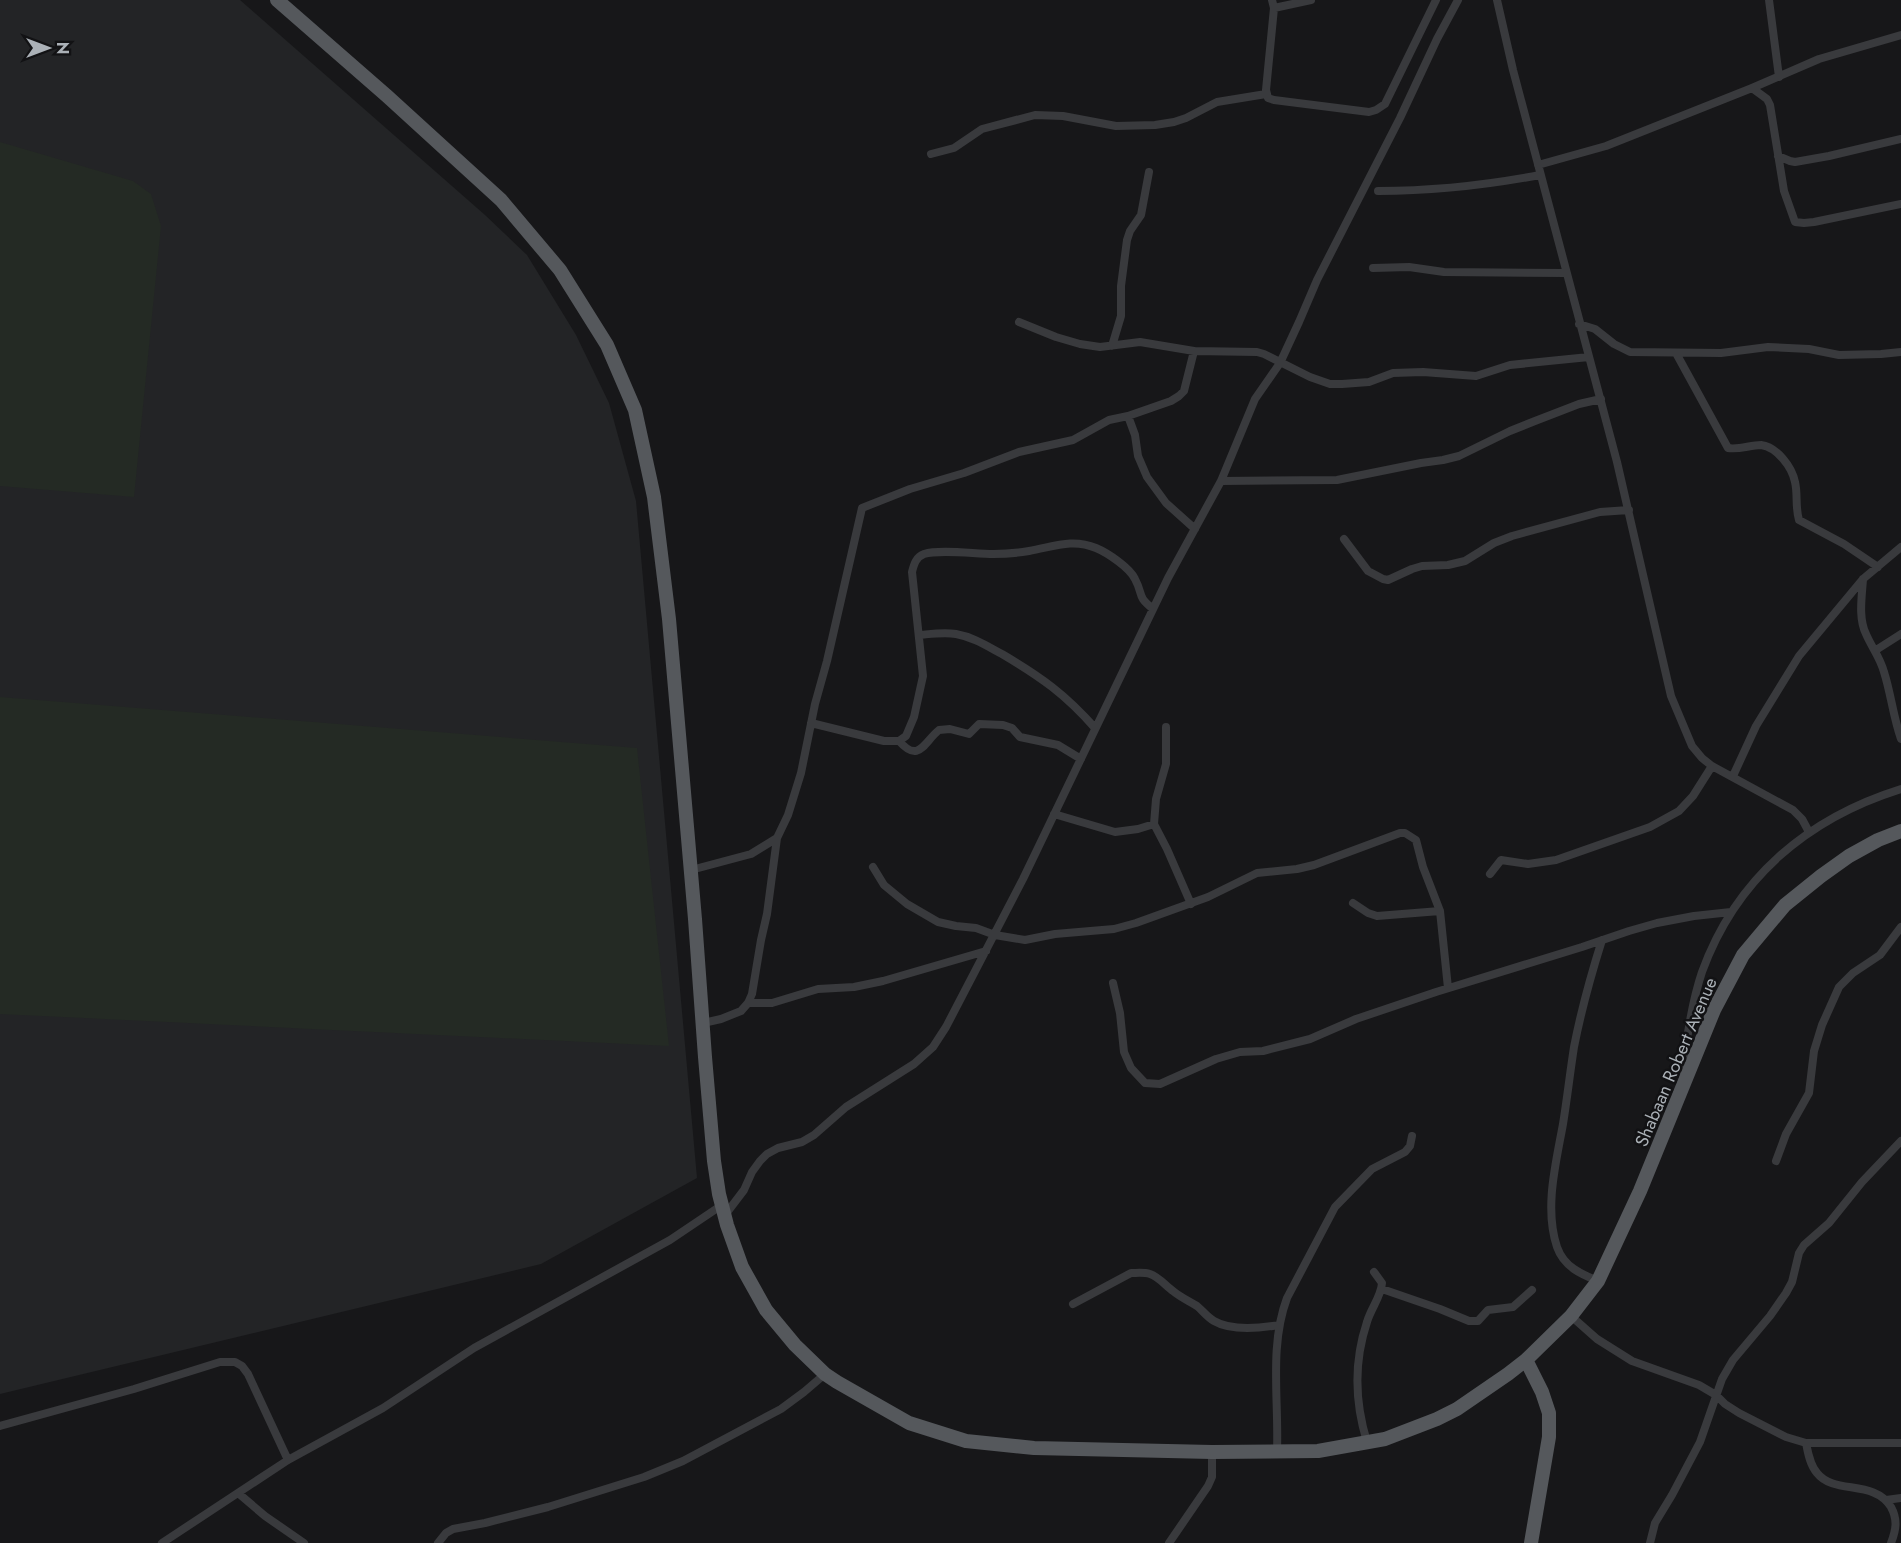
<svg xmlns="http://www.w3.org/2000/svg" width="1901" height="1543" font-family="Jost,sans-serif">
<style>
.built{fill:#232426}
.green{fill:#242a24}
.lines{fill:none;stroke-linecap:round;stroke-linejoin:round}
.street{stroke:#393a3d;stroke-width:8}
.primary{stroke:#55585c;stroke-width:14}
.labels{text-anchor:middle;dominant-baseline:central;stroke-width:5;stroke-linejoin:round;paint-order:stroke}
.street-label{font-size:18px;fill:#abb1b7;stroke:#121214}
</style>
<rect width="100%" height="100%" fill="#171719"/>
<!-- built -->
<path class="built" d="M 0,0 L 240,0 L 485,215 L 527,255 L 576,335 L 609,403 L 636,501 L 697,1178 L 541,1264 L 0,1394 Z"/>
<!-- green -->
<path class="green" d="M 0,142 L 133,181 L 151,194 L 161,226 L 134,497 L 0,486 Z
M 0,697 L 637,748 L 669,1046 L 0,1014 Z"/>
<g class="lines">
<!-- street -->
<path class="street" d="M 1272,0 L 1274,8 L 1266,90 L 1268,98 L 1274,100 L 1369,112 L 1376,110 L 1385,104 L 1436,0
M 1497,0 L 1513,70 L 1617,462 L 1671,696 L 1692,746 L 1702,758 L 1712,766 L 1793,810 L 1802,819 L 1809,832
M 1769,0 L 1779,77
M 1274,8 L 1311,0
M 1752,88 L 1767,99 L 1770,105 L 1784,191 L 1795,222 L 1804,223 L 1814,222 L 1901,204
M 931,154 L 954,148 L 982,129 L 1035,115 L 1063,116 L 1116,126 L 1155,125 L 1174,122 L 1186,118 L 1217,102 L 1266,94
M 1778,156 L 1790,161 L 1795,162 L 1829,156 L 1901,139
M 1538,165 L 1606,146 L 1752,88 L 1819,59 L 1901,35
M 1378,191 C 1433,191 1487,185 1540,175
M 1373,268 L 1409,267 L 1444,272 L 1566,273
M 1019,322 L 1056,337 L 1080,344 L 1100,347 L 1140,342 L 1194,351 L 1257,352 L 1264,354 L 1310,377 L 1330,384 L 1342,384 L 1369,382 L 1393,373 L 1423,372 L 1476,376 L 1510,365 L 1589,357
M 1579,324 L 1595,329 L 1614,344 L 1630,352 L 1721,353 L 1768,347 L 1809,349 L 1839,355 L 1881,354 L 1901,352
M 1112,346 L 1121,316 L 1121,286 L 1127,240 L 1130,231 L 1141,215 L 1149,172
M 1676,353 L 1728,448 C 1739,450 1750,445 1761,445 C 1777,447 1792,467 1795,482 C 1798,494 1795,507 1799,520 L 1844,544 L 1878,567
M 1128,416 L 1135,435 L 1138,456 L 1147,477 L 1166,503 L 1195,529
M 1221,481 L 1337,480 L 1421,463 L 1443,460 L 1459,456 L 1510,431 L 1535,421 L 1579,404 L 1601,399
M 1344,539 L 1368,571 L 1383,579 L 1388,580 L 1412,569 L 1422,566 L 1448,565 L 1465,561 L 1494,543 L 1512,536 L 1600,512 L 1629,510
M 1863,579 C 1862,596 1858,618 1866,634 C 1872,648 1880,657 1884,672 C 1891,694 1893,716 1901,739
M 919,635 C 931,634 944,632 956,634 C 973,637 987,646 1002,654 C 1041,677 1065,694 1095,728
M 1876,650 L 1901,634
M 811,723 L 884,741 L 899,741 L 906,736 L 914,717 L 923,676 L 912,572 C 914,564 916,557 924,554 C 940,549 975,554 993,554 C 1005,554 1018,553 1029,551 C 1053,547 1072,538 1096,548 C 1108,553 1130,568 1135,579 C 1144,596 1136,595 1153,609
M 1166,727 L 1166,764 L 1156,799 L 1154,824 L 1167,849 L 1191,904
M 899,741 C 919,764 924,742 939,730 L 950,729 L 969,734 L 979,724 L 1003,725 L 1012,728 L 1020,737 L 1058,745 L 1081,759
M 1733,776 L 1756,726 L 1799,656 L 1863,579 L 1901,547
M 1054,814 L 1115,832 L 1138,829 L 1154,824
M 873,867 L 884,885 L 907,904 L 938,922 L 956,926 L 976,928 L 995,935 L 1025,940 L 1055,934 L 1114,929 L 1136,923 L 1208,897 L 1257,873 L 1297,869 L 1314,865 L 1400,833 L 1405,833 L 1416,840 L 1423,867 L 1440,911 L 1448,988
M 691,870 L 751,854 L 777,838 L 788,815 L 801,773 L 815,704 L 827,661 L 862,508 L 910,489 L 964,473 L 1019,452 L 1073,440 L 1109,420 L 1128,416 L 1171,401 L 1179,396 L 1184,391 L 1194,351
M 1490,874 L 1501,860 L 1528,864 L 1556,860 L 1650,827 L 1679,811 L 1693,796 L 1712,766
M 1353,903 L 1368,913 L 1377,916 L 1440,911
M 1113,983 L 1120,1013 L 1124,1052 L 1131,1068 L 1145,1083 L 1160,1084 L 1216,1059 L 1240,1052 L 1263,1051 L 1310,1039 L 1356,1019 L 1436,992 L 1582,947 L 1629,931 L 1657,923 L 1694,916 L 1731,912
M 748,1003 L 772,1003 L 818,989 L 854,987 L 883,981 L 986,951
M 703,1023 L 721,1019 L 741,1011 L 748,1003 L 752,994 L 761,940 L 767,914 L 777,838
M 1683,1075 C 1686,1041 1691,1005 1702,972 C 1736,878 1808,818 1901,789
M 1776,1161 L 1786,1134 L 1809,1093 L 1814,1051 L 1822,1025 L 1839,987 L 1853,973 L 1880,955 L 1901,927
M 725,1215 L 744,1190 L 752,1172 L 760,1161 L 767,1154 L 778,1148 L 802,1142 L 814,1135 L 846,1107 L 914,1064 L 933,1047 L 946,1027 L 1023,879 L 1168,578 L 1221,481 L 1255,399 L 1280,363 L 1299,322 L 1317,280 L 1400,118 L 1437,39 L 1458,0
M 1598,1281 C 1581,1274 1564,1267 1557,1247 C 1544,1208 1556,1163 1563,1124 C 1567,1099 1570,1073 1574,1047 C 1581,1011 1591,975 1602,940
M 1382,1289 L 1440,1309 L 1469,1321 L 1478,1321 L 1488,1310 L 1513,1307 L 1532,1290
M 1073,1304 L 1131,1273 C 1137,1273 1144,1272 1150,1274 C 1159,1277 1166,1286 1173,1291 C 1180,1297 1189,1301 1197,1306 C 1203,1311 1207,1317 1214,1321 C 1231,1331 1261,1328 1279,1325
M 1571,1316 L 1597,1339 L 1632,1361 L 1699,1385 L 1716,1395 L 1725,1404 L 1739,1413 L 1786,1437 L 1806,1443 L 1901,1443
M 0,1426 L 134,1389 L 220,1362 L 235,1362 L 242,1366 L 248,1374 L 288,1460
M 1367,1442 C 1355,1403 1354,1361 1367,1322 C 1371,1308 1381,1297 1382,1283 L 1374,1272
M 1806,1443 C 1808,1453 1810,1465 1817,1473 C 1834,1495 1874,1479 1891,1507 C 1898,1520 1896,1530 1891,1543
M 1277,1451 C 1279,1400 1269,1346 1287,1298 L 1335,1207 L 1372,1169 L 1405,1152 L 1410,1146 L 1412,1136
M 238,1493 L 265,1516 L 304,1543
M 1886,1500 L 1901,1498
M 162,1543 L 288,1460 L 383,1408 L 474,1348 L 670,1240 L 722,1205
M 438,1543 L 446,1533 L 453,1529 L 485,1523 L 548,1507 L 644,1477 L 683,1461 L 781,1409 L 804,1392 L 825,1374
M 1169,1543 L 1208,1486 L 1212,1477 L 1212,1452
M 1650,1543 L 1655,1523 L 1672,1495 L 1700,1442 L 1722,1379 L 1733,1360 L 1770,1316 L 1786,1293 L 1792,1282 L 1799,1253 L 1804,1245 L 1829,1223 L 1862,1182 L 1901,1141"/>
<!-- primary -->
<path class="primary" d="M 277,0 L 387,96 L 501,200 L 560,270 L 607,345 L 635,410 L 654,497 L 669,619 L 695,919 L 705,1057 L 714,1161 L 719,1194 L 727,1225 L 742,1267 L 766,1310 L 795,1345 L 825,1374 L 837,1382 L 909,1423 L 966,1441 L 1034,1448 L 1212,1452 L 1318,1451 L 1385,1439 L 1437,1419 L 1457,1409 L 1508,1374 L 1526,1360 L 1571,1316 L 1598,1281 L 1640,1191 L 1714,1010 L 1743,955 L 1785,905 L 1821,876 L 1849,856 L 1878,840 L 1901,831
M 1526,1360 L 1542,1392 L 1549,1413 L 1549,1437 L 1531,1543"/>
</g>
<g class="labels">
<!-- street labels -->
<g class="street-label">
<text transform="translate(1676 1062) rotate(-67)">Shabaan Robert Avenue</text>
</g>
</g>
<!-- north arrow -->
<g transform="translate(48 48) rotate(90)" stroke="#121214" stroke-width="4.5" paint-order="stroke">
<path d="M0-4.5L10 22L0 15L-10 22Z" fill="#abb1b7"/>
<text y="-9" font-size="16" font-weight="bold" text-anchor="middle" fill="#abb1b7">N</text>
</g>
</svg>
